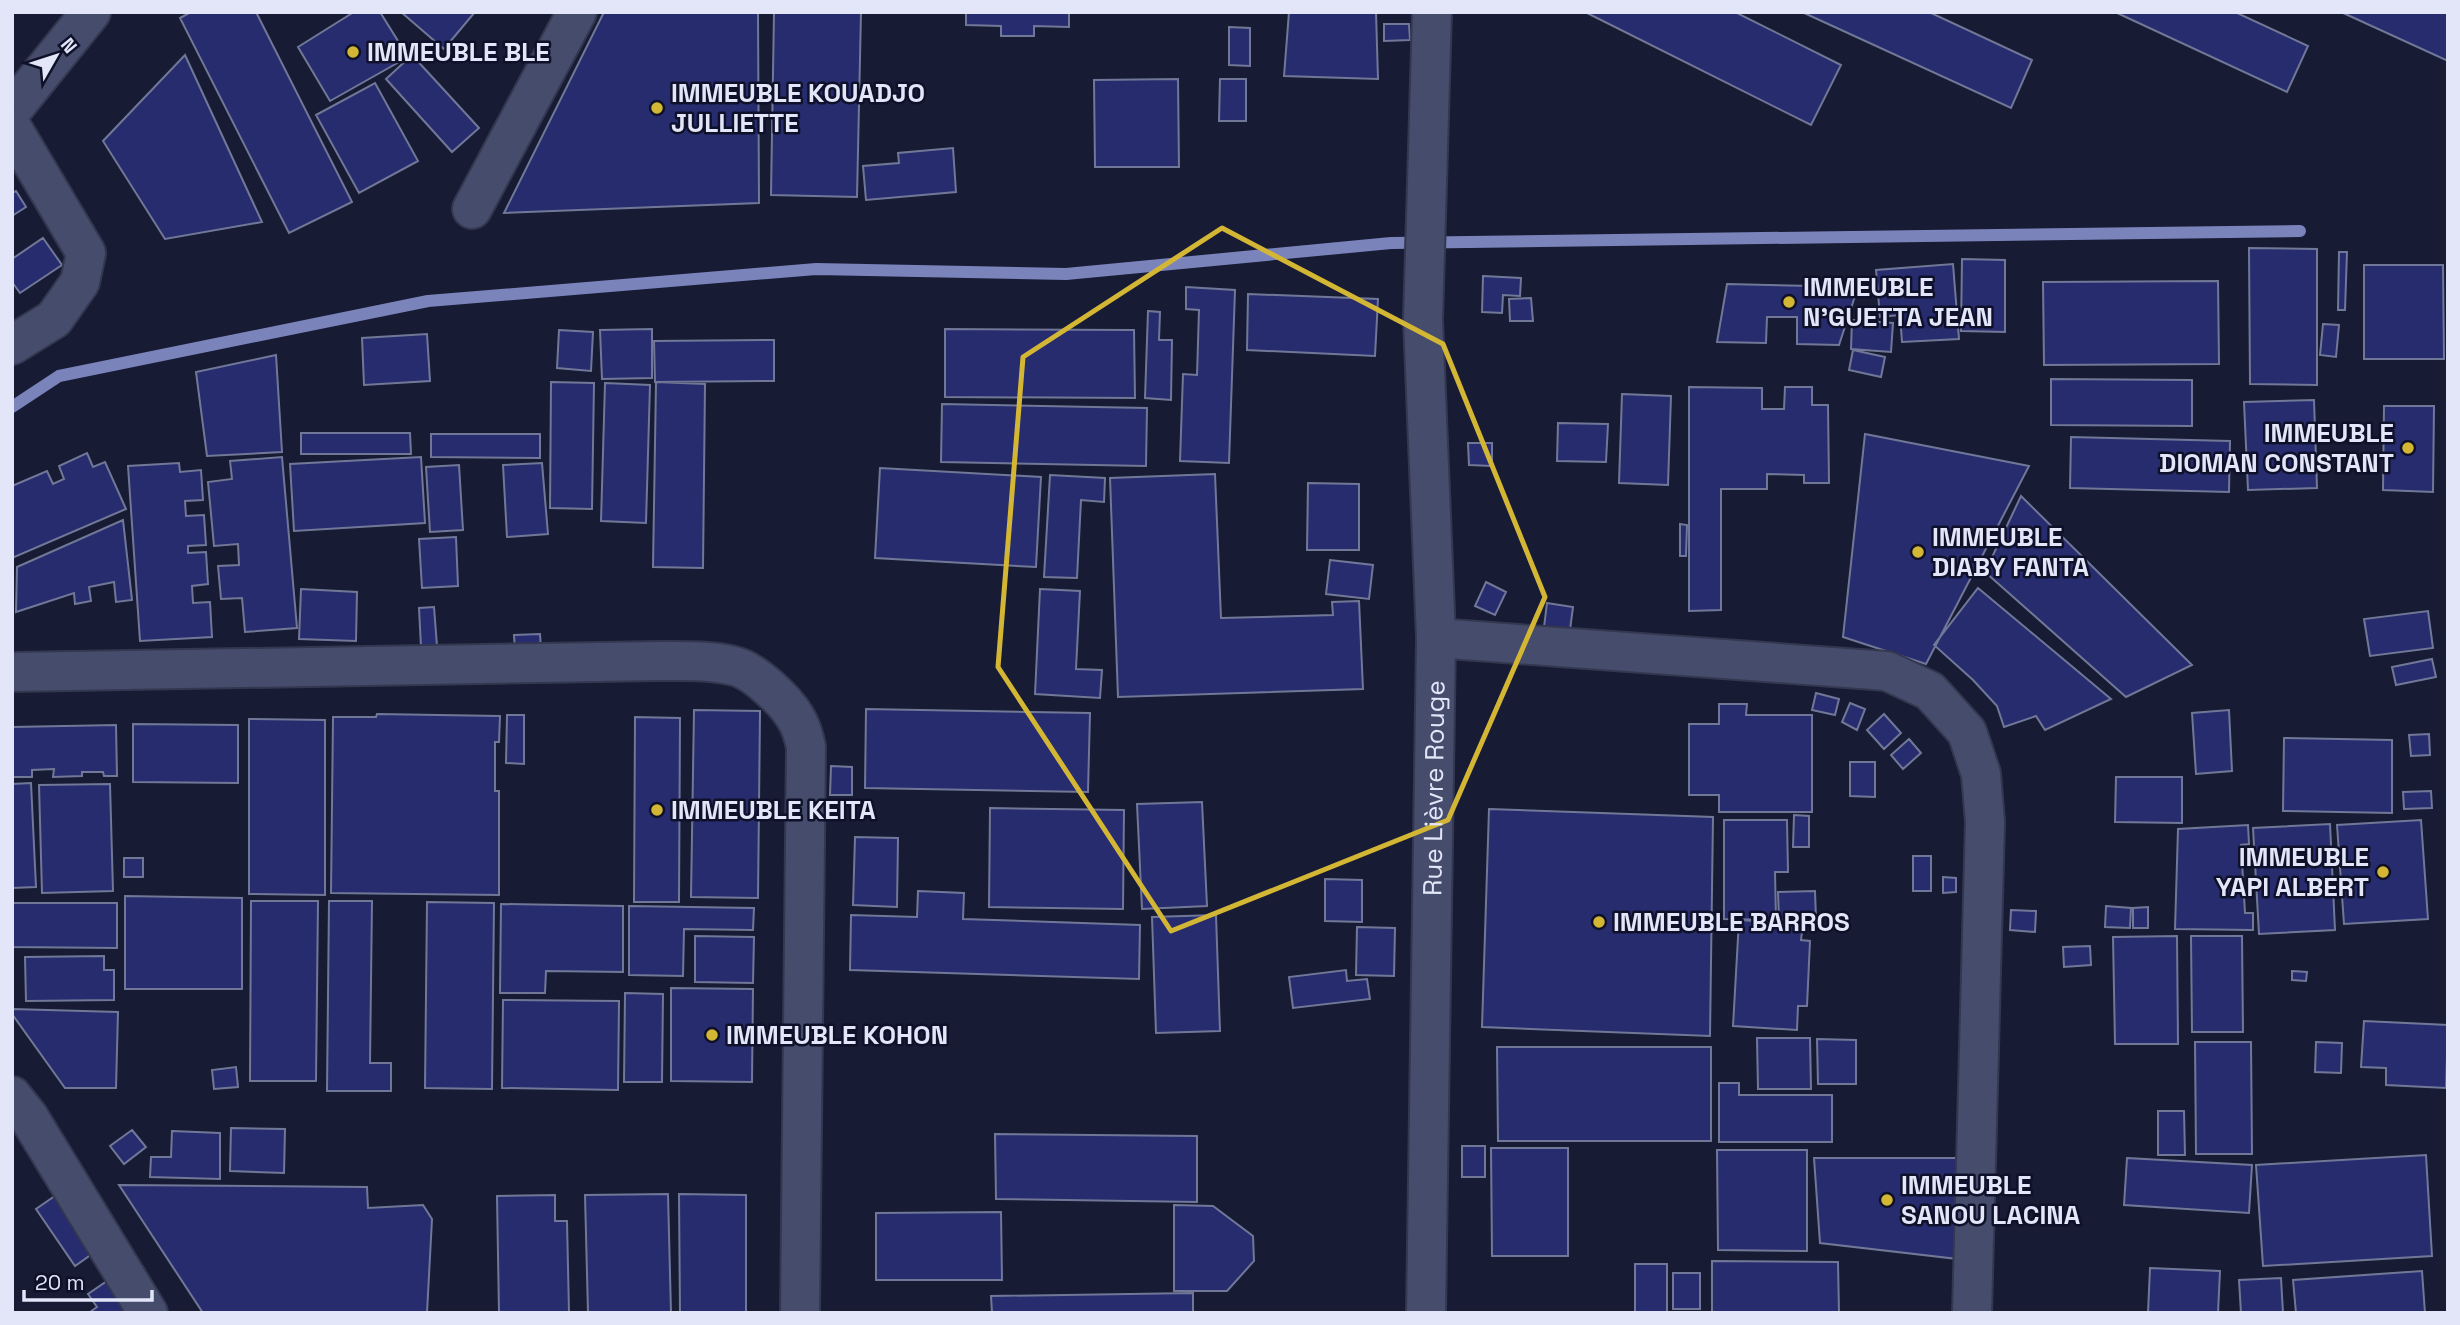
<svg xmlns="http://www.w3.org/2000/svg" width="2460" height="1325" font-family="'Space Grotesk',sans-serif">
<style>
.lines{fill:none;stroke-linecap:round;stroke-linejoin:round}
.stream{stroke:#7b83bb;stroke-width:12}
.building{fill:#272c6f;stroke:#717897;stroke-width:2}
.minor-casing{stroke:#33374f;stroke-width:42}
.minor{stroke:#464c6b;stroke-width:38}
.marked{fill:none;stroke:#d4b635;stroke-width:5;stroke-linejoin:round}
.poi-dot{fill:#d4b635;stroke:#0e1129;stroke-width:2.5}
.labels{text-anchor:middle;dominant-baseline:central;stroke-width:5;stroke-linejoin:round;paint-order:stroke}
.poi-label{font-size:26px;font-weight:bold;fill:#e2e6f8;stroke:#0e1129;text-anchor:start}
.street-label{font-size:26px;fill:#e2e6f8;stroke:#0e1129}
</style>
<rect width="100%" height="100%" fill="#171b34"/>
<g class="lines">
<!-- stream -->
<path class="stream" d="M 12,407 L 59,376 L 428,301 L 816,269 L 1066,274 L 1391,243 L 2300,231"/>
</g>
<!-- building -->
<path class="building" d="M 191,12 L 256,12 L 352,202 L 289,233 L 180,18 Z
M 354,12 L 380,12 L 408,57 L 330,101 L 298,47 Z
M 401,12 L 475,12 L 444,49 Z
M 604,12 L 758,12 L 759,203 L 504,213 Z
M 774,12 L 861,12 L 857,197 L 771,195 Z
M 966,12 L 1069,12 L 1069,27 L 1034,26 L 1034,36 L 1001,36 L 1001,26 L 966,25 Z
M 1289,12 L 1376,12 L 1378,79 L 1284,76 Z
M 1585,12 L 1735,12 L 1841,65 L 1811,125 Z
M 1802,12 L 1929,12 L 2032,60 L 2011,108 Z
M 2115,12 L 2235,12 L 2308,46 L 2287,92 Z
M 2341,12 L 2448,12 L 2448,61 Z
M 1384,24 L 1409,24 L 1410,40 L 1384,41 Z
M 1229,27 L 1250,28 L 1250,66 L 1229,65 Z
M 185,55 L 262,222 L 165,239 L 103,141 Z
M 412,55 L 479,128 L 452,152 L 386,79 Z
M 1178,79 L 1179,167 L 1095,167 L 1094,80 Z
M 1220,79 L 1246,79 L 1246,121 L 1219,121 Z
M 375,83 L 418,161 L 359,193 L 316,115 Z
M 953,148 L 956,192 L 866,200 L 863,166 L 899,163 L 898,153 Z
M 16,191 L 26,207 L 12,216 L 12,193 Z
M 43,238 L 62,265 L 20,293 L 12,282 L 12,259 Z
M 2249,248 L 2317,249 L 2317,385 L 2250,384 Z
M 2339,252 L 2347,252 L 2345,310 L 2338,310 Z
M 1962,259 L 2005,260 L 2005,332 L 1961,331 Z
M 1953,264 L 1959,339 L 1902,342 L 1900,315 L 1880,317 L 1876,270 Z
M 2364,265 L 2443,265 L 2444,359 L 2364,359 Z
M 1483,276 L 1521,278 L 1520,296 L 1503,295 L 1502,313 L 1482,312 Z
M 2218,281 L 2219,364 L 2044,365 L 2043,282 Z
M 1727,284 L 1858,287 L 1839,345 L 1797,344 L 1797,317 L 1767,317 L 1766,343 L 1717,342 Z
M 1186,287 L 1235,290 L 1229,463 L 1180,461 L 1183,374 L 1197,375 L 1199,310 L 1186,309 Z
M 1248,294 L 1378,299 L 1375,356 L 1247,350 Z
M 1531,298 L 1533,321 L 1510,321 L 1509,299 Z
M 1148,311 L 1160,312 L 1159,340 L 1172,340 L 1171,400 L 1145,398 Z
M 1852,320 L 1893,323 L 1891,352 L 1851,349 Z
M 2323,324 L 2339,325 L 2336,357 L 2320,355 Z
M 652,329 L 652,378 L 602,379 L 600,330 Z
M 945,329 L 1134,330 L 1135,398 L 945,397 Z
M 559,330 L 593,332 L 591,371 L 557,368 Z
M 427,334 L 430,381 L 364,385 L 362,338 Z
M 774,340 L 774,381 L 655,382 L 654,341 Z
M 1853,350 L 1885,357 L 1881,377 L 1849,370 Z
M 276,355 L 282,452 L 207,456 L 196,372 Z
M 2051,379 L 2192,380 L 2192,426 L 2051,425 Z
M 551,382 L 594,383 L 592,509 L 550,508 Z
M 656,382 L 705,384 L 703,568 L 653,567 Z
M 605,383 L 650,385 L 646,523 L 601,521 Z
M 1689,387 L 1762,388 L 1762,409 L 1784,409 L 1785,387 L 1812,387 L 1812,405 L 1828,405 L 1829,483 L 1804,483 L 1804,475 L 1767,474 L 1767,489 L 1721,489 L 1721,610 L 1689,611 Z
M 1622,394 L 1671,396 L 1668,485 L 1619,483 Z
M 2314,400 L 2317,488 L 2248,490 L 2244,402 Z
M 942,404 L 1147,408 L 1146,466 L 941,462 Z
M 2384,406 L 2434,406 L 2433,492 L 2383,490 Z
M 1558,423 L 1608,424 L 1606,462 L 1557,461 Z
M 301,433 L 410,433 L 411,454 L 301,454 Z
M 431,434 L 540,434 L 540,458 L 431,457 Z
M 1865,434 L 2029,466 L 1926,664 L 1843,637 Z
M 2071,437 L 2230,441 L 2229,492 L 2070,488 Z
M 1468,443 L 1492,443 L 1492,466 L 1469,465 Z
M 87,453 L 93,467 L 105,462 L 126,509 L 12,558 L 12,486 L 47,471 L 53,484 L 64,479 L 59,466 Z
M 282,457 L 297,628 L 245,632 L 242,598 L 221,599 L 218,566 L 239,565 L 238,544 L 214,546 L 208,482 L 232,479 L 230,461 Z
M 421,457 L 425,523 L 294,531 L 290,464 Z
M 179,463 L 180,472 L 201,470 L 203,500 L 185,501 L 186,516 L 204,515 L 206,545 L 188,546 L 188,553 L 206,552 L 208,584 L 192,586 L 193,603 L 210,602 L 212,637 L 140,641 L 128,466 Z
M 542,463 L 548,534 L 507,537 L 503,465 Z
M 459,465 L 463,530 L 430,532 L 426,467 Z
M 880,468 L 1041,477 L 1036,567 L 875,558 Z
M 1215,474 L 1221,618 L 1333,615 L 1332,602 L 1359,601 L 1363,689 L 1118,697 L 1110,478 Z
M 1050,475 L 1105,478 L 1104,502 L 1081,500 L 1077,578 L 1044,577 Z
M 1308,483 L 1359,484 L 1359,550 L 1307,550 Z
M 2021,496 L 2192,665 L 2126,697 L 1985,572 Z
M 123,520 L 132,600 L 116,602 L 114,582 L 89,587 L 91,601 L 75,604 L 74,593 L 16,612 L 17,567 Z
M 1680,524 L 1687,525 L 1686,556 L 1680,556 Z
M 456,537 L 458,586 L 422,588 L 419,539 Z
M 1330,560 L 1373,565 L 1369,599 L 1326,594 Z
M 1486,582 L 1506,592 L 1495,615 L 1475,606 Z
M 1978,588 L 2111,699 L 2045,730 L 2036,716 L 2004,727 L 1997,706 L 1973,680 L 1934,645 Z
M 301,589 L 357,592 L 356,641 L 299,639 Z
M 1040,589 L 1080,591 L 1076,669 L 1102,670 L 1100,698 L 1035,694 Z
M 1547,603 L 1573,607 L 1570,630 L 1544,627 Z
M 434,607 L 437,646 L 421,647 L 419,608 Z
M 2428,611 L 2433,648 L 2370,656 L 2364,619 Z
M 540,634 L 541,650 L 515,652 L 514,635 Z
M 2432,659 L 2436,677 L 2396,685 L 2392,667 Z
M 1816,693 L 1839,699 L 1835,715 L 1812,710 Z
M 1850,703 L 1865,709 L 1857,730 L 1842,722 Z
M 1719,704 L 1747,704 L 1746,715 L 1812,715 L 1812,812 L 1719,812 L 1719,795 L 1689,795 L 1689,724 L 1719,724 Z
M 866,709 L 1090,713 L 1088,792 L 865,788 Z
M 694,710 L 760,711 L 758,898 L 691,897 Z
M 2229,710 L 2232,771 L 2196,774 L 2192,713 Z
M 377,714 L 500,716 L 499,742 L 495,742 L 495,791 L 499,791 L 499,895 L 331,893 L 333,717 L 376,717 Z
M 1884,714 L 1901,733 L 1884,749 L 1867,730 Z
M 507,715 L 524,715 L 524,764 L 506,763 Z
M 635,717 L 680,718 L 679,902 L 634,902 Z
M 249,719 L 325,720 L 325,895 L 249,894 Z
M 133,724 L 238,725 L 238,783 L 133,782 Z
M 116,725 L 117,776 L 104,776 L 103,772 L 82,772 L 82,776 L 53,777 L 54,769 L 32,770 L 32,777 L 12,777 L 12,727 Z
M 2429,734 L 2430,755 L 2411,756 L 2409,735 Z
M 2284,738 L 2392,740 L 2392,813 L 2283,811 Z
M 1909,739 L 1921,753 L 1903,769 L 1891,755 Z
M 1850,762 L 1875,762 L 1875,797 L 1850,796 Z
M 831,766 L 852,767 L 852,795 L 830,795 Z
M 2116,777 L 2182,777 L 2182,823 L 2115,822 Z
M 31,783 L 36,887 L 12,888 L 12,784 Z
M 110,784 L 113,891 L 42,893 L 39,785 Z
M 2431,791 L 2432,808 L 2404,809 L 2403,792 Z
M 1202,802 L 1207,906 L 1142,909 L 1137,804 Z
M 990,808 L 1124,810 L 1123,909 L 989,907 Z
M 1489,809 L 1713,817 L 1710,1036 L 1482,1027 Z
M 1794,815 L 1809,816 L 1809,847 L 1793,847 Z
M 1724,820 L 1787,820 L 1788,872 L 1775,872 L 1776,920 L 1724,919 Z
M 2421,820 L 2428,919 L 2344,924 L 2337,825 Z
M 2330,824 L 2335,930 L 2259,934 L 2253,828 Z
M 2248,825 L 2249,844 L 2241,845 L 2245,913 L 2253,913 L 2253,930 L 2175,929 L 2178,829 Z
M 855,837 L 898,838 L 897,907 L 853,905 Z
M 1913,856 L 1931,856 L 1931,891 L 1913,891 Z
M 124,858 L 143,858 L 143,877 L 124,877 Z
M 1943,877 L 1956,878 L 1956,892 L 1943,893 Z
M 1325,879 L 1362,880 L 1362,922 L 1325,921 Z
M 918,891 L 964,893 L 963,919 L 1140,925 L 1139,979 L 850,970 L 851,915 L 917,917 Z
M 1815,891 L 1816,919 L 1779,920 L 1778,892 Z
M 125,896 L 242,898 L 242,989 L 125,989 Z
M 251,901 L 318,901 L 316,1081 L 250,1081 Z
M 329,901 L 372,901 L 370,1063 L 391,1063 L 391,1091 L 327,1091 Z
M 427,902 L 494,903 L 492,1089 L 425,1088 Z
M 12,903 L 117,903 L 117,948 L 12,947 Z
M 501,904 L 623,906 L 623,972 L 546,971 L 545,993 L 500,993 Z
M 629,906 L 754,908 L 753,930 L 684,929 L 683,976 L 629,975 Z
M 2106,906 L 2131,908 L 2130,928 L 2105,927 Z
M 2148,907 L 2148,928 L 2133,928 L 2133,908 Z
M 2011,910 L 2036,911 L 2035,932 L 2010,930 Z
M 1216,915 L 1220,1031 L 1156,1033 L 1152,917 Z
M 1739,920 L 1803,924 L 1801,940 L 1810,941 L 1807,1006 L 1798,1006 L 1797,1030 L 1733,1026 Z
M 1357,927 L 1395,928 L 1394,976 L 1356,975 Z
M 695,936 L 754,937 L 753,983 L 695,982 Z
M 2177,936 L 2178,1044 L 2115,1044 L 2113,937 Z
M 2191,936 L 2242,936 L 2243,1032 L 2192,1032 Z
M 2090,946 L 2091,965 L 2064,967 L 2063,947 Z
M 104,956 L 104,970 L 114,970 L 114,1000 L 26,1001 L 25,957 Z
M 1346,970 L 1347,981 L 1367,979 L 1370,999 L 1293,1008 L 1289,977 Z
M 2292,971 L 2307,972 L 2306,981 L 2292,980 Z
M 671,988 L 753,989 L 752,1082 L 671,1081 Z
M 625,993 L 663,994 L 662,1082 L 624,1082 Z
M 503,1000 L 619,1001 L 618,1090 L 502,1088 Z
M 12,1009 L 118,1012 L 116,1088 L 65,1088 L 12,1014 Z
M 2364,1021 L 2448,1025 L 2446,1088 L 2386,1085 L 2386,1068 L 2361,1067 Z
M 1757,1038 L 1810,1038 L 1811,1089 L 1758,1089 Z
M 1817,1039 L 1856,1040 L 1856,1084 L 1818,1084 Z
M 2195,1042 L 2251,1042 L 2252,1154 L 2196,1154 Z
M 2316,1042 L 2342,1043 L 2341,1073 L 2315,1072 Z
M 1497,1047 L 1711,1047 L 1711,1141 L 1498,1141 Z
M 236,1067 L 238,1087 L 214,1089 L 212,1070 Z
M 1719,1083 L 1739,1083 L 1739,1095 L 1832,1095 L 1832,1142 L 1719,1142 Z
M 2158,1111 L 2184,1111 L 2185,1155 L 2158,1155 Z
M 231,1128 L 285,1129 L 284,1173 L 230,1171 Z
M 132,1130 L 146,1147 L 124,1164 L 110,1146 Z
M 172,1131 L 220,1133 L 220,1179 L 150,1177 L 151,1157 L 171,1157 Z
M 995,1134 L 1197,1136 L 1197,1202 L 996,1199 Z
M 1462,1146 L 1485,1146 L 1485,1177 L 1462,1177 Z
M 1491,1148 L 1568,1148 L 1568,1256 L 1492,1256 Z
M 1717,1150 L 1807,1150 L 1807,1251 L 1718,1250 Z
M 2426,1155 L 2432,1256 L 2263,1266 L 2256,1165 Z
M 1814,1158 L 1956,1158 L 1958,1259 L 1820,1243 Z
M 2127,1158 L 2252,1165 L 2249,1213 L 2124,1205 Z
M 119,1185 L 367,1187 L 368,1208 L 423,1205 L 432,1219 L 427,1313 L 203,1313 Z
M 65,1189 L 99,1249 L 75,1266 L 36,1209 Z
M 668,1194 L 671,1313 L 588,1313 L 585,1195 Z
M 679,1194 L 746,1195 L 746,1313 L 680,1313 Z
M 555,1195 L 555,1221 L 567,1221 L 569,1313 L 499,1313 L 497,1196 Z
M 1174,1205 L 1213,1206 L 1253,1236 L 1254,1261 L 1227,1291 L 1174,1291 Z
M 1001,1212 L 1002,1280 L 876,1280 L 876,1213 Z
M 1712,1261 L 1838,1262 L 1839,1313 L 1712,1313 Z
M 1635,1264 L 1667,1264 L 1667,1313 L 1635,1313 Z
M 2150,1268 L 2220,1271 L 2218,1313 L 2148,1313 Z
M 2422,1271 L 2425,1313 L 2296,1313 L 2293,1280 Z
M 1673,1273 L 1700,1273 L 1700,1309 L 1673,1309 Z
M 2281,1278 L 2283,1313 L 2241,1313 L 2239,1280 Z
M 110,1279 L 134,1313 L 90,1312 L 97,1307 L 88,1294 Z
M 1193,1293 L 1193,1313 L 992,1313 L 991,1296 Z"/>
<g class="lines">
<!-- minor casing -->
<g class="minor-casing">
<g id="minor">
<path d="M 12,110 L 91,12"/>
<path d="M 12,128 L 86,253 L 80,282 L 54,319 L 12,345"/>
<path d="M 472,209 L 577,12"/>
<path d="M 1436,638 L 1887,671 L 1930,691 L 1967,732 L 1981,774 L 1985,822 L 1972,1313"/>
<path d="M 12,672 L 659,661 C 684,661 710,660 734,666 C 753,670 785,700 795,717 C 801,726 804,737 806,747 L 800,1313"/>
<path d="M 12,1096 L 28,1116 L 148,1313"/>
<path id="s1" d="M 1426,1313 L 1436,638 L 1423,320 L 1432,12"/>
</g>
</g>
<!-- minor -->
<use href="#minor" class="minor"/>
</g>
<!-- marked area -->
<path class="marked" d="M 1222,228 L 1443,344 L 1545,597 L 1448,820 L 1171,931 L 998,667 L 1023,357 Z"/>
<!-- markers -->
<g class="poi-dot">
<circle cx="353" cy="52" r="7"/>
<circle cx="657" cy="108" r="7"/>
<circle cx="1789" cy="302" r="7"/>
<circle cx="2408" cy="448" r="7"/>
<circle cx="1918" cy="552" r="7"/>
<circle cx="657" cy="810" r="7"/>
<circle cx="2383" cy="872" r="7"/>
<circle cx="1599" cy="922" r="7"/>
<circle cx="712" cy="1035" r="7"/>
<circle cx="1887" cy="1200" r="7"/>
</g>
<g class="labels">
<!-- poi labels -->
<g class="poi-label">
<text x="367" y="52">IMMEUBLE BLE</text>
<text x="671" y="93">IMMEUBLE KOUADJO<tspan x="671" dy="30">JULLIETTE</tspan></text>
<text x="1803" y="287">IMMEUBLE<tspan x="1803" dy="30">N'GUETTA JEAN</tspan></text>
<text x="2394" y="433" text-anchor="end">IMMEUBLE<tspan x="2394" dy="30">DIOMAN CONSTANT</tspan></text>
<text x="1932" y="537">IMMEUBLE<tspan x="1932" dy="30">DIABY FANTA</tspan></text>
<text x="671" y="810">IMMEUBLE KEITA</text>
<text x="2369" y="857" text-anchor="end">IMMEUBLE<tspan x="2369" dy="30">YAPI ALBERT</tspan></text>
<text x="1613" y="922">IMMEUBLE BARROS</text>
<text x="726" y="1035">IMMEUBLE KOHON</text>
<text x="1901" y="1185">IMMEUBLE<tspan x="1901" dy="30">SANOU LACINA</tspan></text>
</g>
<!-- street labels -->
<g class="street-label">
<text stroke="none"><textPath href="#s1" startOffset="525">Rue Lièvre Rouge</textPath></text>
</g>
</g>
<!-- border -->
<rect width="2460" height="1325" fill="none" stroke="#e2e6f8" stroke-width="28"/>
<!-- north arrow -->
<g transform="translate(56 56) rotate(51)" stroke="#0e1129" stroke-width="5" paint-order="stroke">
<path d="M0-5L12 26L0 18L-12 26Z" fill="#e2e6f8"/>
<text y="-10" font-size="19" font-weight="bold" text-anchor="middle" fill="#e2e6f8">N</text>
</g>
<!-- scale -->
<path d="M24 1290v10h128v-10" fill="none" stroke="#e2e6f8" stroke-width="3.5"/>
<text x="35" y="1290" font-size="21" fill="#e2e6f8" stroke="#0e1129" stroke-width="5" paint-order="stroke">20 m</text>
</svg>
